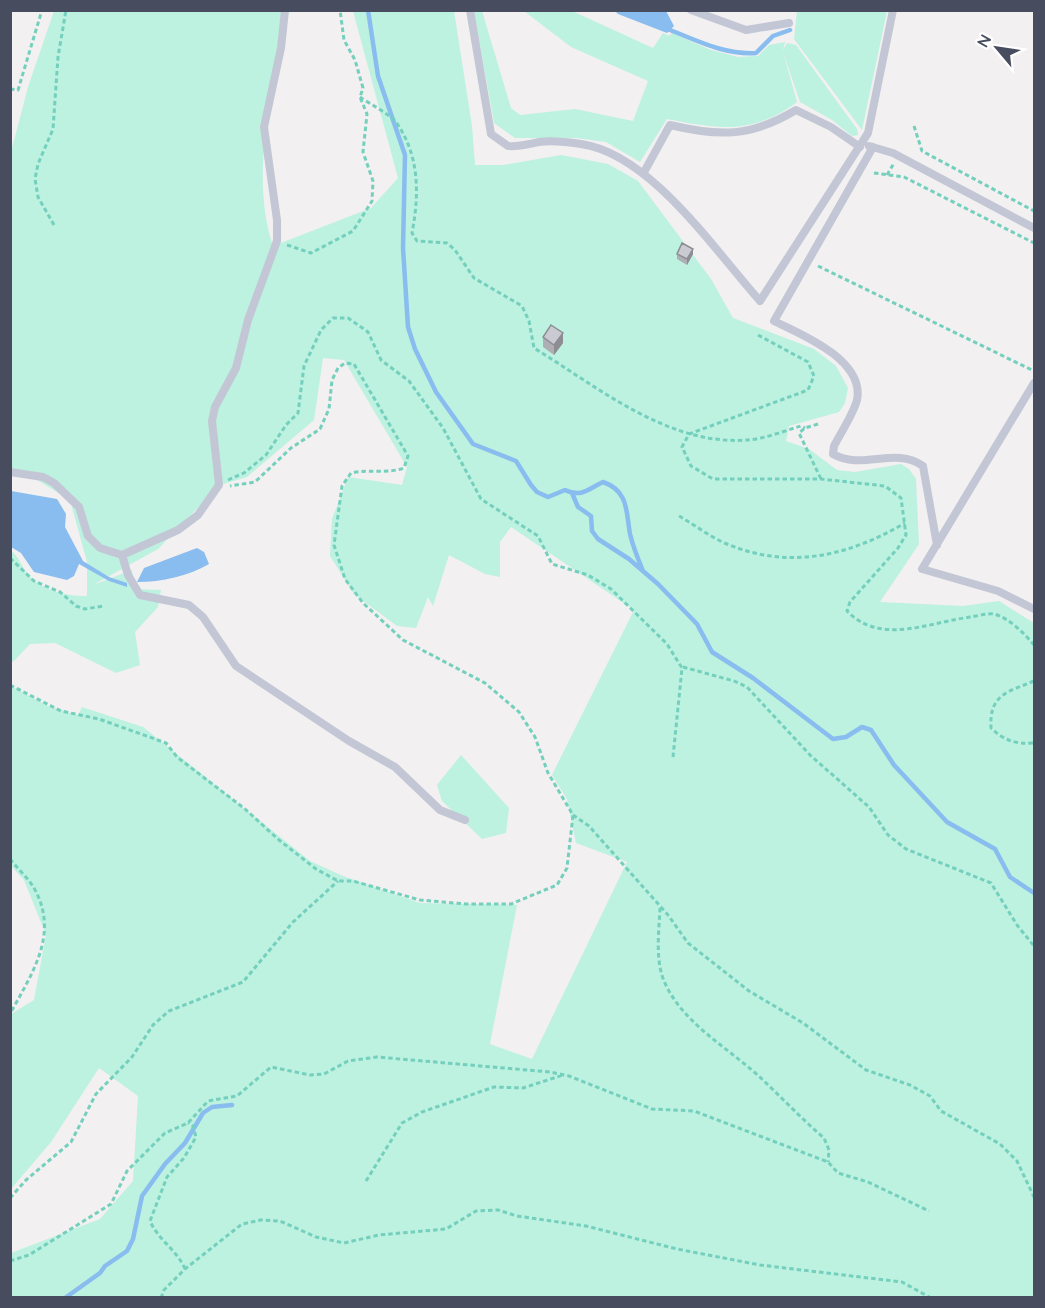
<svg xmlns="http://www.w3.org/2000/svg" width="1045" height="1308" font-family="Quicksand,sans-serif">
<style>
.green{fill:#bdf1e0}
.water{fill:#89bcef}
.lines{fill:none;stroke-linecap:round;stroke-linejoin:round}
.stream{stroke:#89bcef;stroke-width:4.5}
.path{stroke:#74d0bd;stroke-width:3;stroke-dasharray:4.5 3;stroke-linecap:butt}
.service{stroke:#c3c7d5;stroke-width:8}
.wall{fill:#aeafb5}
.shaded-wall{fill:#8d8e93}
.building{fill:#cacbd2;stroke:#8d8e93;stroke-width:1.5}
</style>
<rect width="100%" height="100%" fill="#f2f0f0"/>
<!-- green -->
<path class="green" d="M 54,11 L 289,11 C 275,85 248,171 273,246 L 371,208 L 398,178 L 353,11 L 454,11 L 472,126 L 475,165 L 503,165 L 561,155 L 608,164 L 638,181 L 711,279 L 733,318 L 814,349 L 836,366 L 848,388 L 845,403 L 839,412 L 789,426 L 786,441 L 809,449 L 837,470 L 855,472 L 901,464 L 909,469 L 916,479 L 919,544 L 880,602 L 963,606 L 999,601 L 1034,623 L 1034,1297 L 11,1297 L 11,1253 L 100,1219 L 133,1181 L 138,1096 L 99,1068 L 51,1142 L 11,1189 L 11,1014 L 34,1000 L 46,935 L 24,880 L 11,866 L 11,686 L 48,706 L 78,715 L 82,707 L 143,727 L 310,861 L 343,876 L 420,903 L 517,905 L 490,1044 L 532,1059 L 627,862 L 576,843 L 567,799 L 552,775 L 634,610 L 511,527 L 500,542 L 500,577 L 485,574 L 449,555 L 433,606 L 428,597 L 416,628 L 397,626 L 354,594 L 330,556 L 332,519 L 348,477 L 402,485 L 407,467 L 344,360 L 323,358 L 314,420 L 247,477 L 220,485 L 158,549 L 93,585 L 132,570 L 135,589 L 161,590 L 158,607 L 135,632 L 140,665 L 116,673 L 55,643 L 30,644 L 13,662 L 11,660 L 11,551 C 19,556 21,566 27,573 C 41,591 66,596 87,596 L 87,562 L 70,500 L 29,475 L 11,474 L 11,152 L 28,87 Z
M 474,11 L 482,11 L 511,108 L 520,115 L 575,109 L 633,121 L 648,81 L 571,47 L 524,11 L 572,11 L 653,48 L 663,33 L 669,36 L 672,33 L 711,50 L 738,57 L 758,56 L 769,45 L 785,42 L 783,50 L 787,43 L 796,45 L 857,129 L 858,135 L 852,136 L 832,120 L 800,102 L 783,52 L 797,102 C 753,135 717,129 667,119 L 640,162 L 606,142 L 576,138 L 515,138 L 494,123 Z
M 797,11 L 887,11 L 862,130 L 794,39 Z
M 461,755 L 509,808 L 506,833 L 482,839 L 442,801 L 437,785 Z"/>
<!-- water -->
<path class="water" d="M 615,11 L 666,11 L 674,26 L 667,33 L 618,14 Z
M 11,491 L 57,499 L 66,514 L 65,527 L 83,561 L 109,577 L 127,583 L 127,587 L 109,581 L 79,564 L 74,576 L 67,580 L 34,572 L 21,553 L 11,547 Z
M 197,548 L 204,552 L 209,564 C 188,576 162,582 137,582 L 144,568 Z"/>
<g class="lines">
<!-- stream -->
<path class="stream" d="M 368,10 L 378,76 L 405,155 L 403,248 L 408,327 L 415,349 L 436,392 L 473,444 L 516,461 L 531,485 L 537,492 L 548,497 L 565,490 C 582,498 588,489 603,482 C 629,491 626,512 630,534 C 633,547 638,559 643,571
M 670,30 C 698,41 725,55 756,53 L 773,36 L 790,30
M 572,493 L 578,507 L 591,516 L 592,531 L 598,539 L 629,559 L 658,584 L 697,624 L 712,652 L 753,678 L 833,739 L 846,737 L 862,727 L 871,730 L 894,765 L 947,822 L 995,849 L 1010,877 L 1034,893
M 65,1298 L 100,1273 L 105,1266 L 127,1251 L 133,1239 L 142,1196 L 165,1164 L 185,1143 L 203,1113 L 212,1107 L 232,1105"/>
<!-- path -->
<path class="path" d="M 10,89 L 18,90 L 42,10
M 360,97 C 371,105 391,114 398,125 C 420,158 419,197 412,233 L 417,241 L 447,243 L 455,250 L 474,278 L 522,306 L 529,321 L 534,348 C 598,387 668,446 747,440 C 764,439 784,431 801,426 L 805,428
M 914,126 L 922,151 L 1034,211
M 874,173 L 904,177 L 1034,243
M 887,175 L 894,163
M 54,225 L 38,197 L 35,179 L 38,164 L 53,129 L 58,57 L 66,10
M 287,245 L 311,253 L 353,231 L 372,201 L 373,181 L 363,152 L 367,114 L 360,97 L 363,88 L 355,60 L 344,40 L 340,10
M 818,266 L 1034,371
M 758,335 L 808,362 L 814,376 L 808,390 L 689,434 L 682,447 L 691,466 L 713,479 L 821,479 L 885,486 L 901,498 L 906,535 L 898,548 L 850,602 L 847,611 C 881,646 929,622 971,617 C 977,616 987,613 994,614 C 1009,618 1024,633 1034,645
M 818,424 L 805,428 L 799,433 L 821,479
M 228,480 L 244,473 L 266,455 L 286,425 L 298,413 L 304,366 L 321,330 L 333,318 L 348,318 L 368,332 L 381,360 L 409,381 L 443,428 L 481,499 L 538,536 L 552,564 L 588,575 L 611,589 L 667,644 L 682,668 L 673,757
M 679,516 C 695,525 710,537 727,544 C 789,570 849,556 905,523
M 10,558 L 34,581 L 60,592 L 76,606 L 85,609 L 103,606
M 683,667 L 734,681 L 747,687 L 810,755 L 869,807 L 888,835 L 906,849 L 991,883 L 1017,925 L 1034,946
M 1034,681 C 1008,692 989,694 991,728 C 1005,741 1015,744 1034,743
M 10,685 L 61,711 L 99,719 L 166,743 L 177,757 L 245,809 L 279,840 L 316,869 L 338,881 L 353,881 L 420,900 L 466,904 L 511,904 L 557,885 L 567,868 L 573,815 L 548,773 L 535,737 L 519,712 L 485,683 L 403,640 L 363,603 L 345,579 L 334,545 L 342,486 L 351,473 C 370,469 387,474 404,468 L 408,456 L 354,364 L 345,363 L 338,368 L 332,380 L 329,409 L 320,429 L 291,448 L 255,482 L 230,486
M 573,815 L 589,826 L 668,915 L 688,943 L 749,991 L 803,1023 L 866,1070 L 910,1085 L 930,1096 L 941,1111 L 1000,1144 L 1017,1161 L 1034,1197
M 10,859 C 18,869 28,878 34,888 C 60,934 32,973 10,1014
M 660,908 C 659,931 655,959 664,981 C 683,1025 731,1049 764,1081 C 784,1100 803,1120 824,1138 L 829,1150 L 828,1162
M 366,1181 L 402,1123 L 422,1112 L 494,1087 L 523,1088 L 563,1075
M 10,1198 L 26,1180 L 71,1142 L 96,1094 L 132,1057 L 153,1025 L 169,1011 L 243,982 L 293,922 L 338,881
M 10,1261 L 29,1255 L 111,1204 L 127,1171 L 165,1133 L 188,1123 L 208,1101 L 237,1096 L 271,1067 L 310,1075 L 324,1074 L 348,1061 L 377,1057 L 550,1072 L 569,1076 L 652,1109 L 694,1111 L 828,1162 L 838,1173 L 868,1182 L 929,1211
M 185,1269 C 177,1250 159,1241 150,1221 L 167,1177 L 184,1158 L 196,1137 L 193,1126 L 188,1123
M 161,1298 L 164,1290 L 185,1269 L 242,1224 L 261,1220 L 280,1221 L 316,1237 L 344,1243 L 379,1235 L 446,1229 L 476,1211 L 498,1210 L 517,1216 L 586,1226 L 677,1249 L 760,1265 L 902,1282 L 931,1298"/>
<!-- service -->
<path class="service" d="M 470,10 L 491,134 L 508,146 C 519,147 528,144 539,142 C 552,140 568,142 581,144 C 651,154 715,251 760,301 L 868,133 L 893,10
M 691,10 L 746,30 L 789,23
M 869,146 L 893,153 L 1034,228
M 873,147 L 774,321 C 801,334 865,360 857,400 C 853,415 841,432 834,446 L 833,454 C 862,471 895,446 923,466 L 937,545
M 643,174 L 670,125 C 720,137 751,137 796,110 L 831,127 L 860,147
M 1034,383 L 922,569 L 998,591 L 1034,609
M 10,472 L 43,477 L 54,483 L 79,507 L 88,536 L 100,548 L 122,555 L 178,530 L 198,515 L 219,485 L 212,421 L 215,407 L 236,368 L 248,320 L 277,241 L 277,220 L 264,127 L 281,48 L 285,10
M 122,555 L 128,575 L 140,595 L 189,605 L 203,617 L 236,666 L 349,741 L 395,767 L 440,810 L 465,820"/>
</g>
<!-- wall -->
<path class="wall" d="M 677,254 L 693,254 L 687,265 L 677,259 Z
M 543,337 L 563,343 L 554,355 L 543,347 Z"/>
<!-- shaded-wall -->
<path class="shaded-wall" d="M 693,249 L 693,254 L 687,265 L 687,259 Z
M 563,333 L 563,343 L 554,355 L 554,345 Z"/>
<!-- building -->
<path class="building" d="M 682,243 L 693,249 L 687,259 L 677,254 Z
M 551,325 L 563,333 L 554,345 L 543,337 Z"/>
<!-- border -->
<rect width="1045" height="1308" fill="none" stroke="#474d5e" stroke-width="24"/>
<!-- north arrow -->
<g transform="translate(997 48) rotate(299)" stroke="#ffffff" stroke-width="4.5" paint-order="stroke">
<path d="M0-4.5L10 22L0 15L-10 22Z" fill="#474d5e"/>
<text y="-9" font-size="16" font-weight="bold" text-anchor="middle" fill="#474d5e">N</text>
</g>
</svg>
